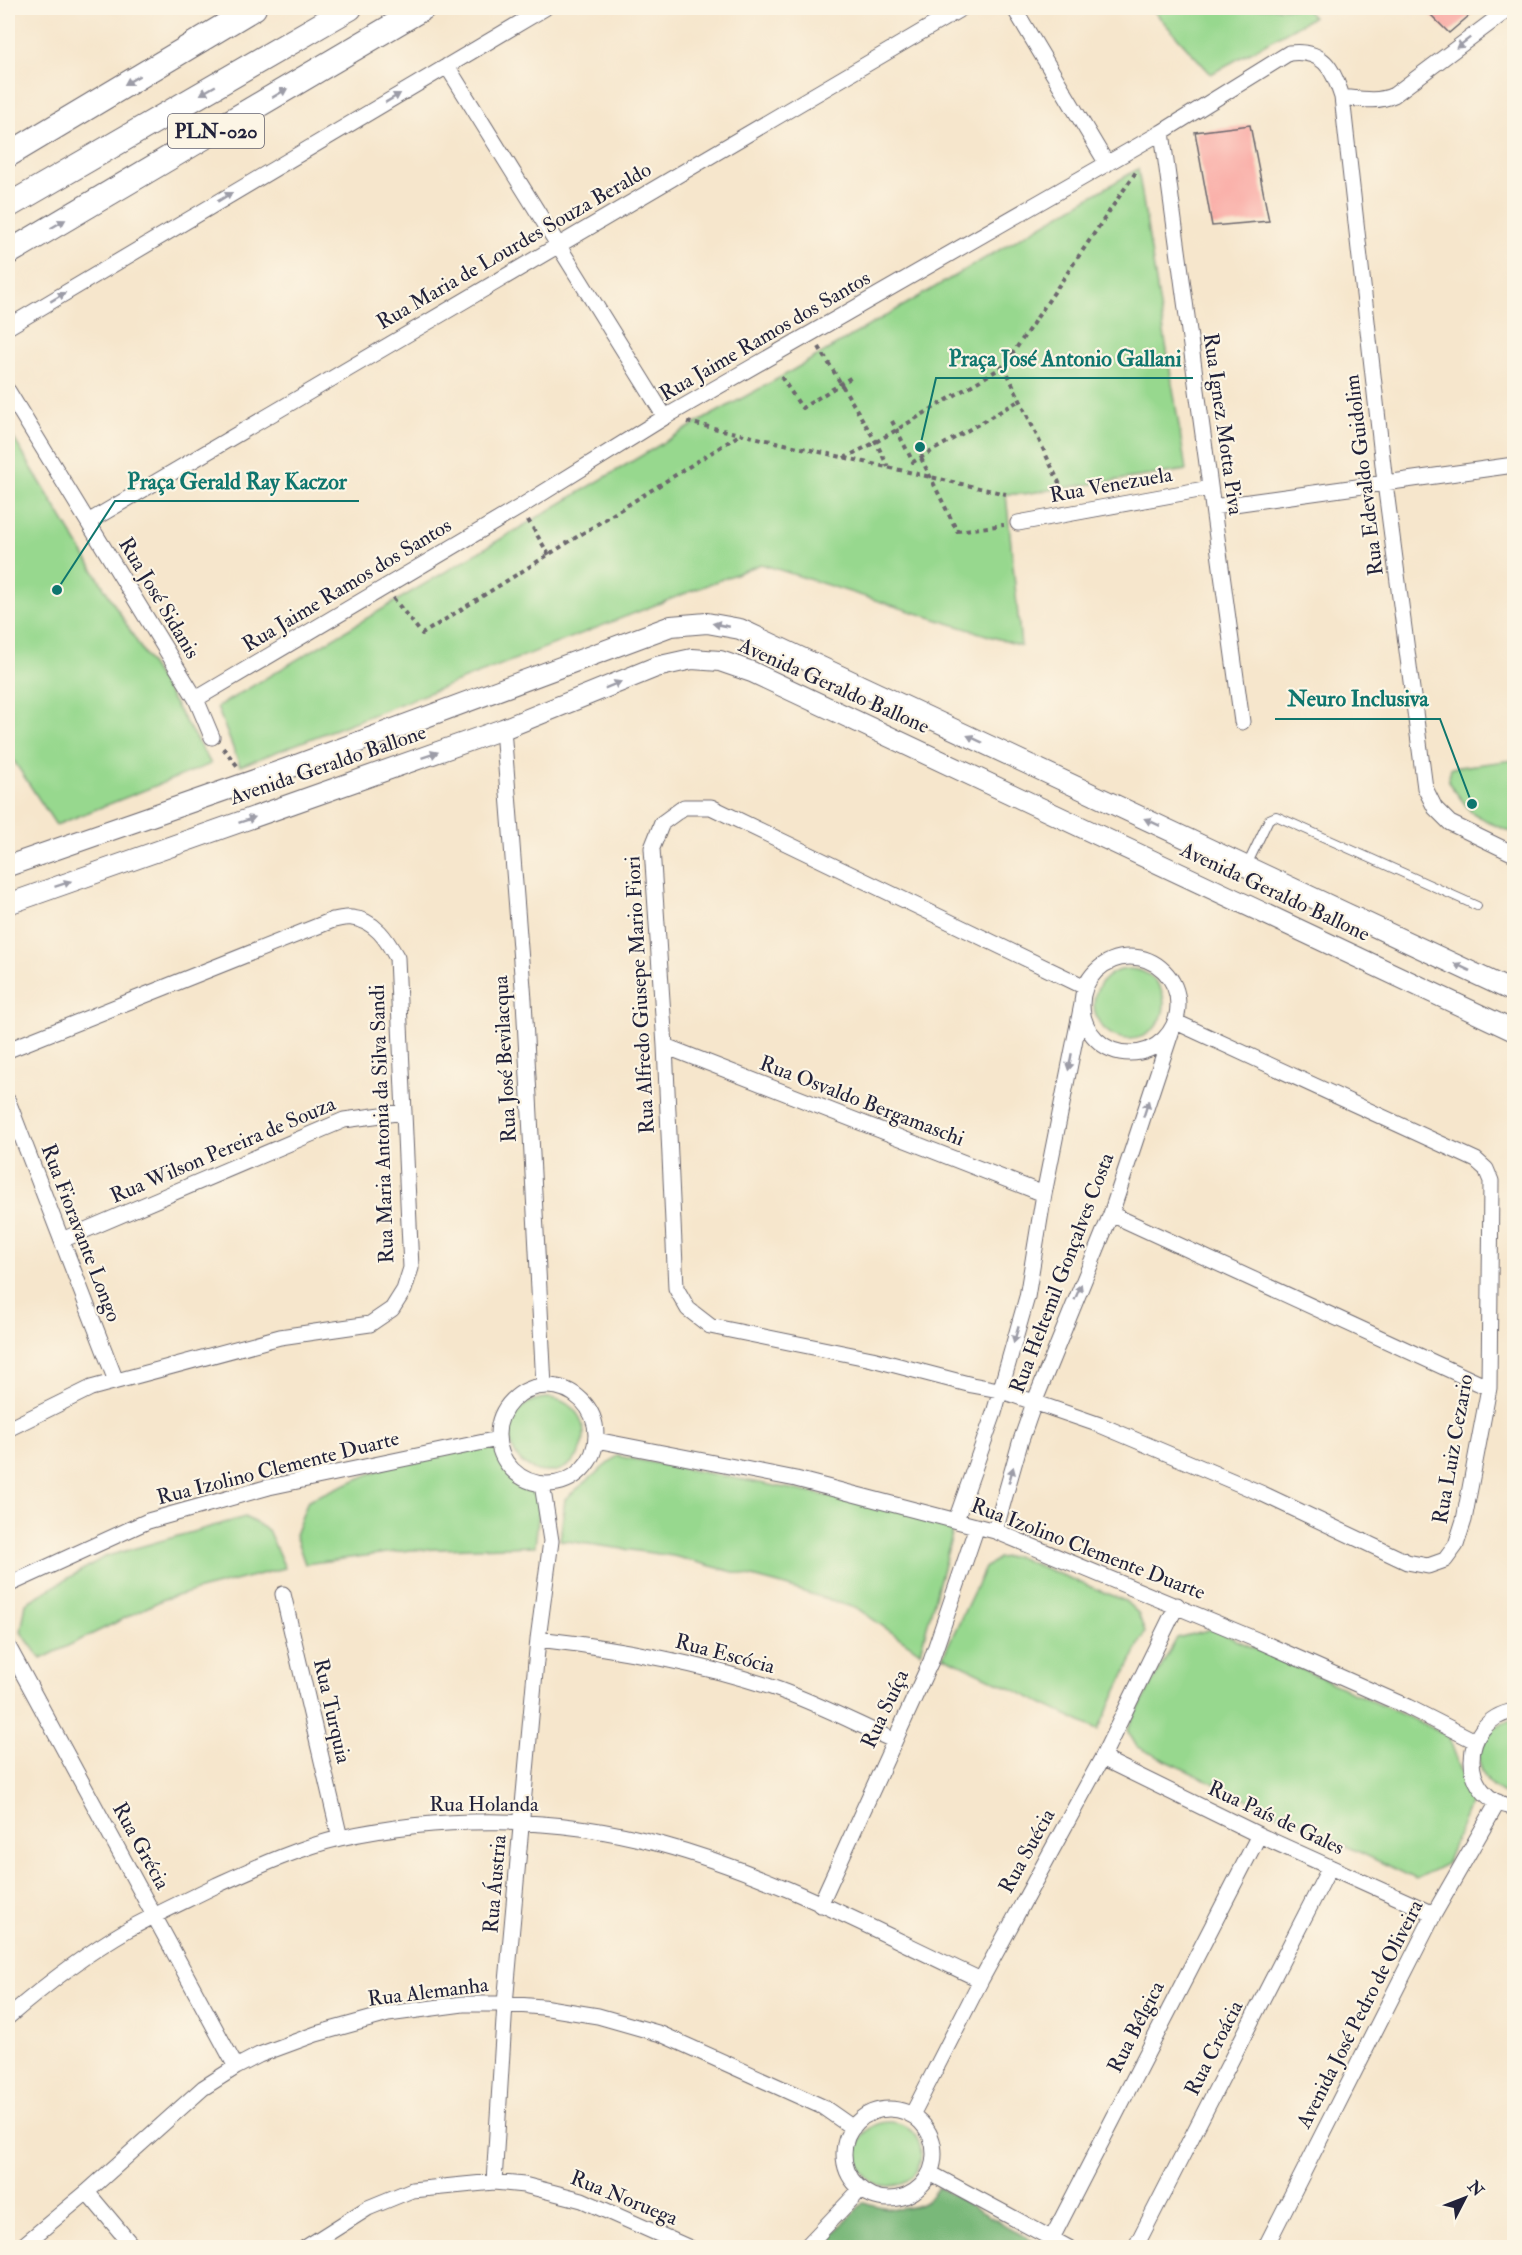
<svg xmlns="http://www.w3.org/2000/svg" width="1522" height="2255" font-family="'IM FELL Double Pica',serif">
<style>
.green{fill:#97d88e;stroke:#5c7d64;stroke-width:1.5}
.forest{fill:#79b879;stroke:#4e6d5a;stroke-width:1.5}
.building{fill:#f9a5a0}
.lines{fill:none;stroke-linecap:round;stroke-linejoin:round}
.service-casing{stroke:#6c676e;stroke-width:10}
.minor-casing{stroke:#6c676e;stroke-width:17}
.tertiary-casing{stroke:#6c676e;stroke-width:22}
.primary-casing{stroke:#6c676e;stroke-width:26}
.path{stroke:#6c676e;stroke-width:4;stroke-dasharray:4.5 4.5;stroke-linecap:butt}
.service{stroke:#fff;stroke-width:8}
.minor{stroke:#fff;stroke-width:15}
.tertiary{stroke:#fff;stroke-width:20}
.primary{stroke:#fff;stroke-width:24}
.oneway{fill:#9c9ca7}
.labels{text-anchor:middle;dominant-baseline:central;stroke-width:4.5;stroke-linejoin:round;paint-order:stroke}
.shield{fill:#fcf5e5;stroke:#63616e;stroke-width:1.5}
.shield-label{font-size:20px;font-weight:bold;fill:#22223b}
.street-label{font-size:21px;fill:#22223b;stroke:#fcf5e5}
.leader{fill:none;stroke:#0f766e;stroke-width:2}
.callout-dot{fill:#0f766e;stroke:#fcf5e5;stroke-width:2}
.callout-label{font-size:22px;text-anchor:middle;font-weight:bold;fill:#0f766e;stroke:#fcf5e5;stroke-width:4.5;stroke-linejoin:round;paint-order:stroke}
</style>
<rect width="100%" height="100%" fill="#fcf5e5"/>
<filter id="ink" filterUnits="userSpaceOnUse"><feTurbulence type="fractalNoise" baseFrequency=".0167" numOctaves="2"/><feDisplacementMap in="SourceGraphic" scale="12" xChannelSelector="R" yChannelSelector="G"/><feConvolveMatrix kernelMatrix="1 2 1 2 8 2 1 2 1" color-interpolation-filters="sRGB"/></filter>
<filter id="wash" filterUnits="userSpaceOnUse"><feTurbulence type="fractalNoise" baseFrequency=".008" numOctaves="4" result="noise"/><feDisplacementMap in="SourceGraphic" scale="24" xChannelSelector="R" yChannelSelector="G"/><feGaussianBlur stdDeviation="1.35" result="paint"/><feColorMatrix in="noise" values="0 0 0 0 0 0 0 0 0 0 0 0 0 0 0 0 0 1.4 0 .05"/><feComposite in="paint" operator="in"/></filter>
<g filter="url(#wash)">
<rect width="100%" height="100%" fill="#f6e6cc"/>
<!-- green -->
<path class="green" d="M 1151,8 L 1304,8 L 1313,17 L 1211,74 Z
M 1138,169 L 1186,470 L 1023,494 L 1006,494 L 1021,646 L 761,564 L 240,766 L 217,707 L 695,424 L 781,377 Z
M 8,429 L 211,764 L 56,825 L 8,752 Z
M 1514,760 L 1514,833 L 1490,823 L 1471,812 L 1448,782 L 1451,768 Z
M1094 1004a35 35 0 1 1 70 0a35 35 0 1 1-70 0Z
M510 1435a37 37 0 1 1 74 0a37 37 0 1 1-74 0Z
M 498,1439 C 503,1465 517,1478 542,1484 L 535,1546 L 410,1550 L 305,1564 L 295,1535 L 308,1500 L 410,1457 Z
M 617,1456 L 956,1520 L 920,1652 L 858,1609 L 779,1584 L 673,1556 L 560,1540 L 565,1499 Z
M 245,1517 L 268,1530 L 285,1568 L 164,1599 L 41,1659 L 21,1632 L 26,1603 L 104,1557 Z
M 1015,1556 L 1125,1601 L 1138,1613 L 1145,1632 L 1098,1730 L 943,1656 L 985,1568 L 998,1558 Z
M 1212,1629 L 1448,1735 L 1472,1800 L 1446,1864 L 1416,1879 L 1137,1747 L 1127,1730 L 1177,1638 Z
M 1511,1720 L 1514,1720 L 1514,1798 C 1470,1786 1468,1735 1511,1720 Z
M857 2154a32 32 0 1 1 64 0a32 32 0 1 1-64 0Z"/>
<!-- forest -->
<path class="forest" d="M 938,2187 L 1043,2247 L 820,2247 L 864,2202 C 884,2209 906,2213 925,2202 C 930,2199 934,2192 938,2187 Z"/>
<g id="blocks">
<!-- building -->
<path class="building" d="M 1424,8 L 1478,8 L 1449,33 Z
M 1250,125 L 1269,221 L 1212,226 L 1195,132 Z"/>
</g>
</g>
<g filter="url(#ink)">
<use href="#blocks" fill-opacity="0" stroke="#6c676e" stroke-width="1.5"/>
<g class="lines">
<!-- service casing -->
<g class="service-casing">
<path id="service" d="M 1247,865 L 1269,819 L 1276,816 L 1477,906"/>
</g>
<!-- minor casing -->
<g class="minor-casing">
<path id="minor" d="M 1014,8 L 1107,164
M 447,66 L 665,417
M 1342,97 C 1360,99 1377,103 1394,95 L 1510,8
M 1162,132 L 1242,722
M 8,327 L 545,8
M 8,391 L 196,699 L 212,737
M 1213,507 L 1514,465
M 88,522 L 962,8
M 1018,523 L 1210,488
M 196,699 L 520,507 L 665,417 L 1162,132 L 1289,53 C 1323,49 1333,68 1342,97 L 1385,483 L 1425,788 L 1435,808 L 1450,823 L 1514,854
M 503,729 L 524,1000 L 544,1386
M1082 1005a48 48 0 1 1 96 0a48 48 0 1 1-96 0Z
M 1085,987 L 711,807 L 684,807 L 662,823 L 652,848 L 665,1046 L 676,1288 L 688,1309 L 710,1326 L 872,1359 L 972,1385 L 999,1390 L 1100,1425 L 1263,1494 L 1407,1562 L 1428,1566 L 1445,1560 L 1456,1545 L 1464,1520 L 1489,1388 L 1491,1181 L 1486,1169 L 1476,1160 L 1176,1022
M 665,1046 L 1044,1194
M 8,1050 L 333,920 C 339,919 347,917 352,918 C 375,920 387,940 397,958 L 411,1268 L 404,1290 L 392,1309 L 370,1324 L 280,1337 L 91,1388 L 8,1429
M 8,1101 L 116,1381
M 1111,1214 L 1489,1388
M 62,1240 L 344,1120 L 404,1112
M498 1435a49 49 0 1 1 98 0a49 49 0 1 1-98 0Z
M 596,1440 L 796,1479 L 995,1531 L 1257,1640 L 1408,1707 L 1475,1741
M 956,1520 L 994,1413 L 1027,1297 L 1044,1194 L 1082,1004
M 995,1531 L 1020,1443 L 1034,1403 L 1111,1214 L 1172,1030
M 8,1585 L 148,1521 L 269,1487 L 498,1439
M 283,1594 L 340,1838
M 538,1639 C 617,1648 695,1662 771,1687 C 813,1701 853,1722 893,1740
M 8,1646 L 236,2067
M 1514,1711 C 1458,1721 1458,1800 1514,1807
M 1102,1758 L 1259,1835 L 1434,1914
M 820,1905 L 931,1661 L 977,1526
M 8,2017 C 43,1987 87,1953 127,1930 C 156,1914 187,1900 217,1885 C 257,1867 298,1848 340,1838 C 444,1815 557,1816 660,1844 C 772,1874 876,1931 981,1980
M844 2154a45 45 0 1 1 90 0a45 45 0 1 1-90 0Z
M 912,2115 L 981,1980 L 1102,1758 L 1177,1605
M 930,2173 L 1069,2248
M 494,2182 L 505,2004 L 538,1639 L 551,1541 L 542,1484
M 87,2192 L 134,2248
M 1052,2238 L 1259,1835
M 20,2248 L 87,2192 L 203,2088 L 236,2067 L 259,2055 L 316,2034 L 388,2014 L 463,2004 L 505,2004 L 542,2007 L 598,2016 L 661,2034 L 823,2107 L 853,2128
M 305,2248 L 368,2208 L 412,2190 L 494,2182 L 524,2185 L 582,2200 L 690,2248
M 805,2248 L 861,2189
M 1135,2248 L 1330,1867
M 1265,2248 L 1434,1914 L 1498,1802"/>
</g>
<!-- tertiary casing -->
<g class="tertiary-casing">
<path id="tertiary" d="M 8,866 L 286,769 L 671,626 L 707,623 L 740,629 L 1514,992
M 8,904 L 503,729 L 656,667 L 692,659 L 720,661 L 752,672 L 1514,1031"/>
</g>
<!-- primary casing -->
<g class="primary-casing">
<path id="primary" d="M 8,155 L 254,8
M 8,206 L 350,8
M 8,253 L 423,8"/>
</g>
<!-- path -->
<path class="path" d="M 819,347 L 876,442 L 888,467
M 1004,366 L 1062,489
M 781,377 L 802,408 L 852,377
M 892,421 L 913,462 L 1020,400
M 687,422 L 1006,494
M 844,458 L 876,442 L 1004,366 L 1138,169
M 921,458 L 957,531 L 1004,525
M 528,520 L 549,555
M 393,598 L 422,634 L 741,434
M 223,748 L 239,768"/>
<!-- service -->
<use href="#service" class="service"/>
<!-- minor -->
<use href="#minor" class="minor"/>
<!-- tertiary -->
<use href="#tertiary" class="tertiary"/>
<!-- primary -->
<use href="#primary" class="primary"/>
</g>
<!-- one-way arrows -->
<defs><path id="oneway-solid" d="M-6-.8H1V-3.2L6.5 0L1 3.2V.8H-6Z" transform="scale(1.5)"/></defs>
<g class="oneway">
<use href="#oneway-solid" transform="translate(1463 43) rotate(143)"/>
<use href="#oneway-solid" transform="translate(132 80) rotate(149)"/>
<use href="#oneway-solid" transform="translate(208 90) rotate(150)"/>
<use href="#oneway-solid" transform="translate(280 93) rotate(-31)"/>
<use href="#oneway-solid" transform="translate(393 98) rotate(-31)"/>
<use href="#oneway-solid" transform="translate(225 197) rotate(-31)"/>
<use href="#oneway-solid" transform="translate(58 224) rotate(-30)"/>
<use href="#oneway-solid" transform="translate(58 297) rotate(-31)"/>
<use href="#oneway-solid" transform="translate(721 625) rotate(-169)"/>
<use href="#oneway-solid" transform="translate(613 685) rotate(-22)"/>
<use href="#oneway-solid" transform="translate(975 739) rotate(-155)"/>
<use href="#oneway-solid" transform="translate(430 755) rotate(-19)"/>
<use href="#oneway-solid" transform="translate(247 820) rotate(-19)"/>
<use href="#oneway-solid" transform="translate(1152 822) rotate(-155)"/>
<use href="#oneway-solid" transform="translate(63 884) rotate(-19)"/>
<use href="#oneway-solid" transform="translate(1462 967) rotate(-155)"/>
<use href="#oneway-solid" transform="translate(1070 1062) rotate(101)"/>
<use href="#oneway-solid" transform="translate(1146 1109) rotate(-72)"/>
<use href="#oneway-solid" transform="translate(1078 1292) rotate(-67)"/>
<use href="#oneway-solid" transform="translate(1016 1335) rotate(107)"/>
<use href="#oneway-solid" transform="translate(1011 1475) rotate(-74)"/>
</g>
</g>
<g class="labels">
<!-- shield labels -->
<rect class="shield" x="168" y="114" width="96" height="34" rx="4.5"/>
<g class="shield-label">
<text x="216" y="131">PLN-020</text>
</g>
<!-- street labels -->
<g class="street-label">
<text transform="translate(514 246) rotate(-30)">Rua Maria de Lourdes Souza Beraldo</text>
<text transform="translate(765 336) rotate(-30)">Rua Jaime Ramos dos Santos</text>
<text transform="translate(1223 424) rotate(82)">Rua Ignez Motta Piva</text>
<text transform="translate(1364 475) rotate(-97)">Rua Edevaldo Guidolim</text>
<text transform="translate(1111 485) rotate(-10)">Rua Venezuela</text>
<text transform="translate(347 585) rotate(-31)">Rua Jaime Ramos dos Santos</text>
<text transform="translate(159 598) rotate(59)">Rua José Sidanis</text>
<text transform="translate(834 686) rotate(24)">Avenida Geraldo Ballone</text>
<text transform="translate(328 765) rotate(-19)">Avenida Geraldo Ballone</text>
<text transform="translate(1275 892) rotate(25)">Avenida Geraldo Ballone</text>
<text transform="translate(640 995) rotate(-93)">Rua Alfredo Giusepe Mario Fiori</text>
<text transform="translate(505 1059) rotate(-93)">Rua José Bevilacqua</text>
<text transform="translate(862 1101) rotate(21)">Rua Osvaldo Bergamaschi</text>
<text transform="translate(382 1124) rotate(-92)">Rua Maria Antonia da Silva Sandi</text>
<text transform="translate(223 1150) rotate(-23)">Rua Wilson Pereira de Souza</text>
<text transform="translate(81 1233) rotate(69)">Rua Fioravante Longo</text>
<text transform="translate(1062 1273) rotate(-69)">Rua Heltemil Gonçalves Costa</text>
<text transform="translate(1453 1449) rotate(-80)">Rua Luiz Cezario</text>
<text transform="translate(278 1468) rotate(-14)">Rua Izolino Clemente Duarte</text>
<text transform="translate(1088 1549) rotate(21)">Rua Izolino Clemente Duarte</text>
<text transform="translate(725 1654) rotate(15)">Rua Escócia</text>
<text transform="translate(885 1709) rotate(-65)">Rua Suíça</text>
<text transform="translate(332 1711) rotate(77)">Rua Turquia</text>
<text x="484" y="1804">Rua Holanda</text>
<text transform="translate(1276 1818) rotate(25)">Rua País de Gales</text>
<text transform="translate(141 1846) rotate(61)">Rua Grécia</text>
<text transform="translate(1027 1851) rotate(-61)">Rua Suécia</text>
<text transform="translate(495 1884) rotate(-85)">Rua Áustria</text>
<text transform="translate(428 1992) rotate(-7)">Rua Alemanha</text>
<text transform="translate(1360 2014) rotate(-63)">Avenida José Pedro de Oliveira</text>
<text transform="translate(1136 2027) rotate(-63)">Rua Bélgica</text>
<text transform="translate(1214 2048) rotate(-63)">Rua Croácia</text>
<text transform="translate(624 2198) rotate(22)">Rua Noruega</text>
</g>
</g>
<!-- callouts -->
<path class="leader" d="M920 447L936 378H1193M57 590L115 501H359M1472 804L1440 719H1275"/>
<g class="callout-dot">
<circle cx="920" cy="447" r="6"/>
<circle cx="57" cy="590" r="6"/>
<circle cx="1472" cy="804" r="6"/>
</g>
<g class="callout-label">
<text x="1065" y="366">Praça José Antonio Gallani</text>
<text x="237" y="489">Praça Gerald Ray Kaczor</text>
<text x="1358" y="706">Neuro Inclusiva</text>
</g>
<!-- margin -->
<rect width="1522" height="2255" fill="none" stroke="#fcf5e5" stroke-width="30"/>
<!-- north arrow -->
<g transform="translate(1465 2198) rotate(48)" stroke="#fcf5e5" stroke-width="4.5" paint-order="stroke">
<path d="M0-4.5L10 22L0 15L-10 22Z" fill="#22223b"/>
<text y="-9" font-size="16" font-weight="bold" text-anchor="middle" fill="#22223b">N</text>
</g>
</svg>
